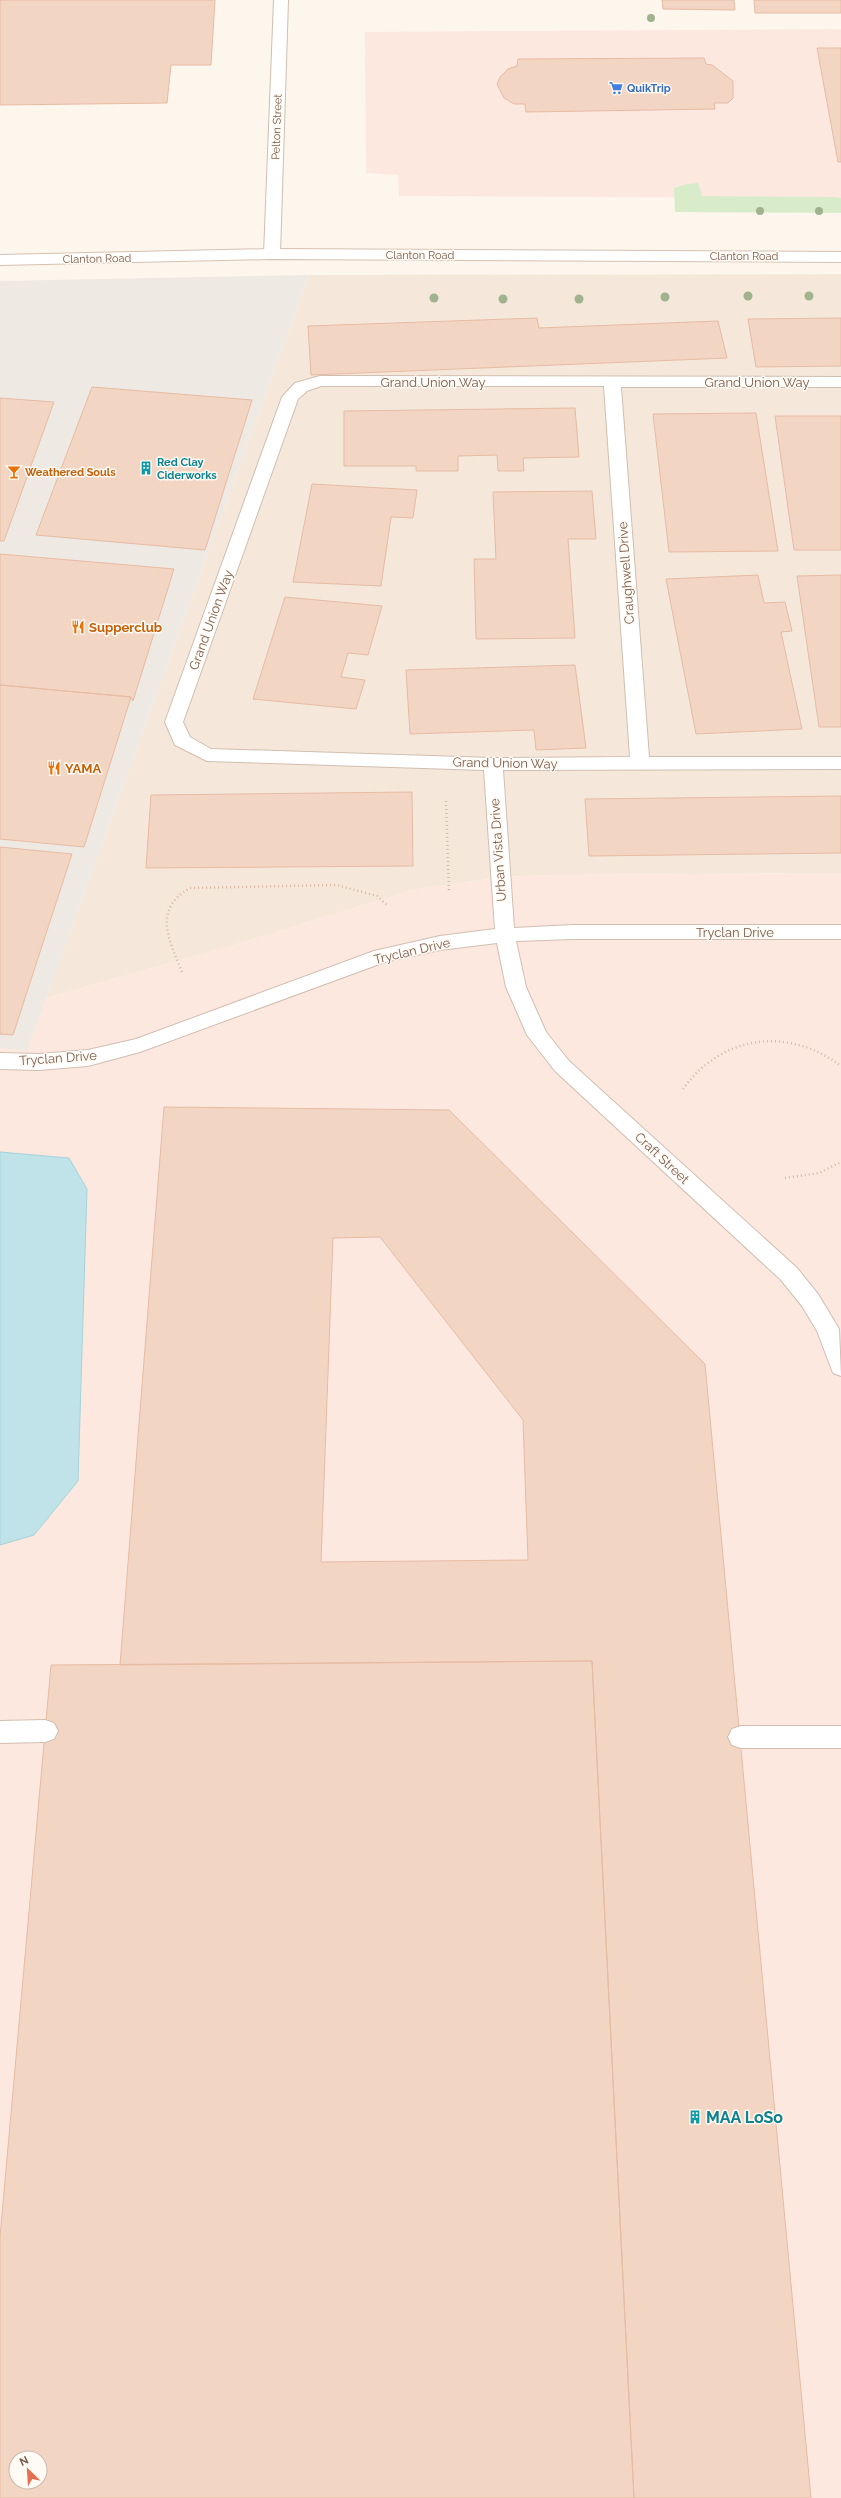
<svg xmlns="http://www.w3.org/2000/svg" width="841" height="2498" font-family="Raleway,sans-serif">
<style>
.residential{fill:#f5e8da}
.commercial{fill:#fde8e0;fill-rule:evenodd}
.industrial{fill:#efe9e4}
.green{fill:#d8ecc9}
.water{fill:#bfe3e8;stroke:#a5d3da}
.building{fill:#f3d5c3;stroke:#e6bba3;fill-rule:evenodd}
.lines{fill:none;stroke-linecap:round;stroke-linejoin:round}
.service-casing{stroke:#d1beb0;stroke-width:2}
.minor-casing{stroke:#d1beb0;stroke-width:2}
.secondary-casing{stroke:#d6c0b0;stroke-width:2}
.path{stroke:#d9b8a5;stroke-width:2.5;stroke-dasharray:1 3;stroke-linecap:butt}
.service{fill:#fff;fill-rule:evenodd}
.minor{fill:#fff;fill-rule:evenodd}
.secondary{fill:#fff;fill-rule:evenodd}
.tree{fill:#a0b28e}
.labels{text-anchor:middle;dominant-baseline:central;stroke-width:3;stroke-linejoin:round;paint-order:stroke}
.far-shop-label{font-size:11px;font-weight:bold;fill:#366cbe;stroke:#fffaf3;text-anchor:start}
.far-street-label{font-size:11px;fill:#7a5c4d;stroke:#fffaf3}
.far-culture-label{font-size:11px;font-weight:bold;fill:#0d838f;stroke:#fffaf3;text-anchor:start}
.far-food-label{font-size:11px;font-weight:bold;fill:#c56008;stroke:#fffaf3;text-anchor:start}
.street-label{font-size:13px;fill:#7a5c4d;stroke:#fffaf3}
.food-label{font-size:13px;font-weight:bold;fill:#c56008;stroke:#fffaf3;text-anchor:start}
.near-culture-label{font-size:16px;font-weight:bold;fill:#0d838f;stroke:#fffaf3;text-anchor:start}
</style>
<rect width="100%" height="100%" fill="#fdf6ec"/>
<!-- residential -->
<path class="residential" d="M 841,274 L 841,873 L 550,875 L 501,877 L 413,890 L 231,946 L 46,998 L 309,275 Z"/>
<!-- commercial -->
<path class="commercial" d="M 841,29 L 841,198 L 399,196 L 398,175 L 366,173 L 365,32 Z
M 841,873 L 841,2498 L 0,2498 L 0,1047 L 27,1051 L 46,998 L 231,946 L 413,890 L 501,877 L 550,875 ZM 16,2458 L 40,2458 L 40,2482 L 16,2482 Z"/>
<!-- industrial -->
<path class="industrial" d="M 309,275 L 27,1051 L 0,1048 L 0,281 Z"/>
<!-- green -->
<path class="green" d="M 698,183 L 702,196 L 834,197 L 841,198 L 841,213 L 675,212 L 674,188 L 687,184 Z"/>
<!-- water -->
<path class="water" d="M 0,1152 L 69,1158 L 87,1189 L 78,1481 L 34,1535 L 0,1545 Z"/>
<!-- building -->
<path class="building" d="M 0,0 L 215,0 L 211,65 L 171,65 L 167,103 L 0,105 Z
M 662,0 L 734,0 L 735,10 L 663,9 Z
M 754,0 L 841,0 L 841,13 L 755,13 Z
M 817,48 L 841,48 L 841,162 L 838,162 Z
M 704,58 L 706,64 L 712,65 L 733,81 L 733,98 L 728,103 L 714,103 L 715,109 L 526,112 L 525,104 L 514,104 L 504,98 L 497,84 L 500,77 L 508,69 L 517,66 L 518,59 Z
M 537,318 L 539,328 L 718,321 L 727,358 L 311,375 L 308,326 Z
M 841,318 L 841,366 L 756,367 L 748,319 Z
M 92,387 L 252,400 L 205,550 L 36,535 Z
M 0,398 L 54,402 L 4,541 L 0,541 Z
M 575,408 L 579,457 L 523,458 L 524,471 L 498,471 L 497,455 L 458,456 L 458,471 L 416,471 L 416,466 L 344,466 L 344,411 Z
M 756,413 L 778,551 L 669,552 L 653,414 Z
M 775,416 L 841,416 L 841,550 L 794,550 Z
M 312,484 L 417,490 L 413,518 L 391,517 L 381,586 L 293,582 Z
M 592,491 L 596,539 L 568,539 L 575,638 L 476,639 L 474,559 L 496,559 L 493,492 Z
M 0,554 L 174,569 L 133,701 L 131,697 L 0,685 Z
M 758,575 L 764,603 L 785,602 L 792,631 L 781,632 L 802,729 L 696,734 L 666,579 Z
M 841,575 L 841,727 L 819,727 L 797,576 Z
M 285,597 L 382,606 L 368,655 L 348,653 L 341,677 L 365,680 L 356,709 L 253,699 Z
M 575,665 L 586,748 L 536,750 L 534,730 L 410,734 L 406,670 Z
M 0,685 L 131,697 L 84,847 L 0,839 Z
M 412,792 L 413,866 L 146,868 L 151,795 Z
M 841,796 L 841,853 L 589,856 L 585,799 Z
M 0,847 L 72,854 L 13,1035 L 0,1034 Z
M 164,1107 L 449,1110 L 705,1364 L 811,2498 L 634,2498 L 592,1661 L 120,1665 ZM 380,1237 L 523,1420 L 528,1560 L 321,1562 L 333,1238 Z
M 592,1661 L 634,2498 L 0,2498 L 0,2237 L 51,1665 ZM 16,2458 L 40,2458 L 40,2482 L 16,2482 Z"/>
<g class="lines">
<!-- service casing -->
<g class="service-casing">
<path id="service" d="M 45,1720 L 54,1723 L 58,1731 L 54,1739 L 45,1742 L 0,1743 L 0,1721 Z
M 741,1726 L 841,1726 L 841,1748 L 741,1748 L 732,1745 L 728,1737 L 732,1729 Z"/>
</g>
<!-- minor casing -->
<g class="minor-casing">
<path id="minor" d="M 274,0 L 288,0 L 280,254 L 272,259 L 264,254 Z
M 320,376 L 841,377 L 841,387 L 621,387 L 649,757 L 841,757 L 841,769 L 503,770 L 514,928 L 573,925 L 841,925 L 841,939 L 573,939 L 516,941 L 526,987 L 546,1032 L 569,1061 L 797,1268 L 818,1294 L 839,1329 L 841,1376 L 833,1373 L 817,1331 L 802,1306 L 781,1280 L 555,1071 L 527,1035 L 506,987 L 497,943 L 440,950 L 385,962 L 140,1052 L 88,1066 L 39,1070 L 0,1069 L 0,1053 L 39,1054 L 88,1050 L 136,1039 L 374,951 L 440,936 L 495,929 L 484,770 L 207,761 L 175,745 L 165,722 L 282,397 L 295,383 ZM 321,386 L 604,386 L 630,757 L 493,758 L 211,749 L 190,737 L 183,722 L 298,399 L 307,391 Z"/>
</g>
<!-- secondary casing -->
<g class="secondary-casing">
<path id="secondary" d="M 272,249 L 841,252 L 841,262 L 272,259 L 0,265 L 0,255 Z"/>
</g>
<!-- path -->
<path class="path" d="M 446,801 L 449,893
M 182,972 C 169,939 152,910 190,888 L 336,885 L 377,896 L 388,906
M 683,1089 C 722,1035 788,1026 841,1066
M 785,1178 L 819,1173 L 841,1162"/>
<!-- service -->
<use href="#service" class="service"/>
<!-- minor -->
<use href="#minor" class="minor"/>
<!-- secondary -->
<use href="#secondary" class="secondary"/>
</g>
<!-- trees -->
<g class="tree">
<circle cx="651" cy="18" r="4"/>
<circle cx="760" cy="211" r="4"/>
<circle cx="819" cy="211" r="4"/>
<circle cx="748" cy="296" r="4.5"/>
<circle cx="809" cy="296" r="4.5"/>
<circle cx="665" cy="297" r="4.5"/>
<circle cx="434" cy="298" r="4.5"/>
<circle cx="503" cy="299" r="4.5"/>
<circle cx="579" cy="299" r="4.5"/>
</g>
<!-- icons -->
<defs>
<g id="supermarket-bare" transform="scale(1.08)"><path d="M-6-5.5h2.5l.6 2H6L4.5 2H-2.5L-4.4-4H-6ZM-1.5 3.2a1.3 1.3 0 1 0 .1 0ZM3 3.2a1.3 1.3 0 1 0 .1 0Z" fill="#3f7fe0" stroke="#fffaf3" stroke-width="2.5" paint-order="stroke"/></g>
<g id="building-bare" transform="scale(1.08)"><path d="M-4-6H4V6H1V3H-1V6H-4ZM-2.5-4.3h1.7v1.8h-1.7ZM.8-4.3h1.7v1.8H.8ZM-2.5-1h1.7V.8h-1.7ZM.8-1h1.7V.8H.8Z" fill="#0f9aa8" stroke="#fffaf3" stroke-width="2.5" paint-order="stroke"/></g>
<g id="bar-bare" transform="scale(1.08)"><path d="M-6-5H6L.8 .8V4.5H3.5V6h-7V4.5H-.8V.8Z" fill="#e8710a" stroke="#fffaf3" stroke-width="2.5" paint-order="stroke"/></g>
<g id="restaurant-bare" transform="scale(1.08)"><path d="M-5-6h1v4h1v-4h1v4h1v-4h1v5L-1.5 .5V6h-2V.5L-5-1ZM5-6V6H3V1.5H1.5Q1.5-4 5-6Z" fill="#e8710a" stroke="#fffaf3" stroke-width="2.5" paint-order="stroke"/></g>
</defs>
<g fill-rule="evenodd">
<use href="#supermarket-bare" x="616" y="88"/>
<use href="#building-bare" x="146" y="468"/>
<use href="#bar-bare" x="14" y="472"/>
<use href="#restaurant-bare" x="78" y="627"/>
<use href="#restaurant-bare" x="54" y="768"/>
<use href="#building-bare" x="695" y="2117"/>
</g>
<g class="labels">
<!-- far-shop labels -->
<g class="far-shop-label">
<text x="627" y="88">QuikTrip</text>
</g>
<!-- far-street labels -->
<g class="far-street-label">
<text transform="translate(277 127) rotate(-88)">Pelton Street</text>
<text x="420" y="255">Clanton Road</text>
<text x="744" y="256">Clanton Road</text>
<text transform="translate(97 259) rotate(-1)">Clanton Road</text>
</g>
<!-- far-culture labels -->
<g class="far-culture-label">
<text x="157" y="462">Red Clay<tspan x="157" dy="13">Ciderworks</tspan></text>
</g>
<!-- far-food labels -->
<g class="far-food-label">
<text x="25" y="472">Weathered Souls</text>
</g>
<!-- street labels -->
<g class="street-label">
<text x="433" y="382">Grand Union Way</text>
<text x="757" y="382">Grand Union Way</text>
<text transform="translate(626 573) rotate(-94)">Craughwell Drive</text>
<text transform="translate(211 620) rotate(-70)">Grand Union Way</text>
<text transform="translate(505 763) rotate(1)">Grand Union Way</text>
<text transform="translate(498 850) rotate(-94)">Urban Vista Drive</text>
<text x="735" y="932">Tryclan Drive</text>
<text transform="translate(412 951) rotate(-13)">Tryclan Drive</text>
<text transform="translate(58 1058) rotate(-4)">Tryclan Drive</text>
<text transform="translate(662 1158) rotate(43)">Craft Street</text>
</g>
<!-- food labels -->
<g class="food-label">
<text x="89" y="627">Supperclub</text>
<text x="65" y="768">YAMA</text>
</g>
<!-- near-culture labels -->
<g class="near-culture-label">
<text x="706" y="2117">MAA LoSo</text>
</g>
</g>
<!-- north arrow -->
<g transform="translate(28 2470) rotate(335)"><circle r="19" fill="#fffaf3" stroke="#cabbb1"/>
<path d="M0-3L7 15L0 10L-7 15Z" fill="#e76f51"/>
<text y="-6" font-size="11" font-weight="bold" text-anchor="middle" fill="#7a5c4d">N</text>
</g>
</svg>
